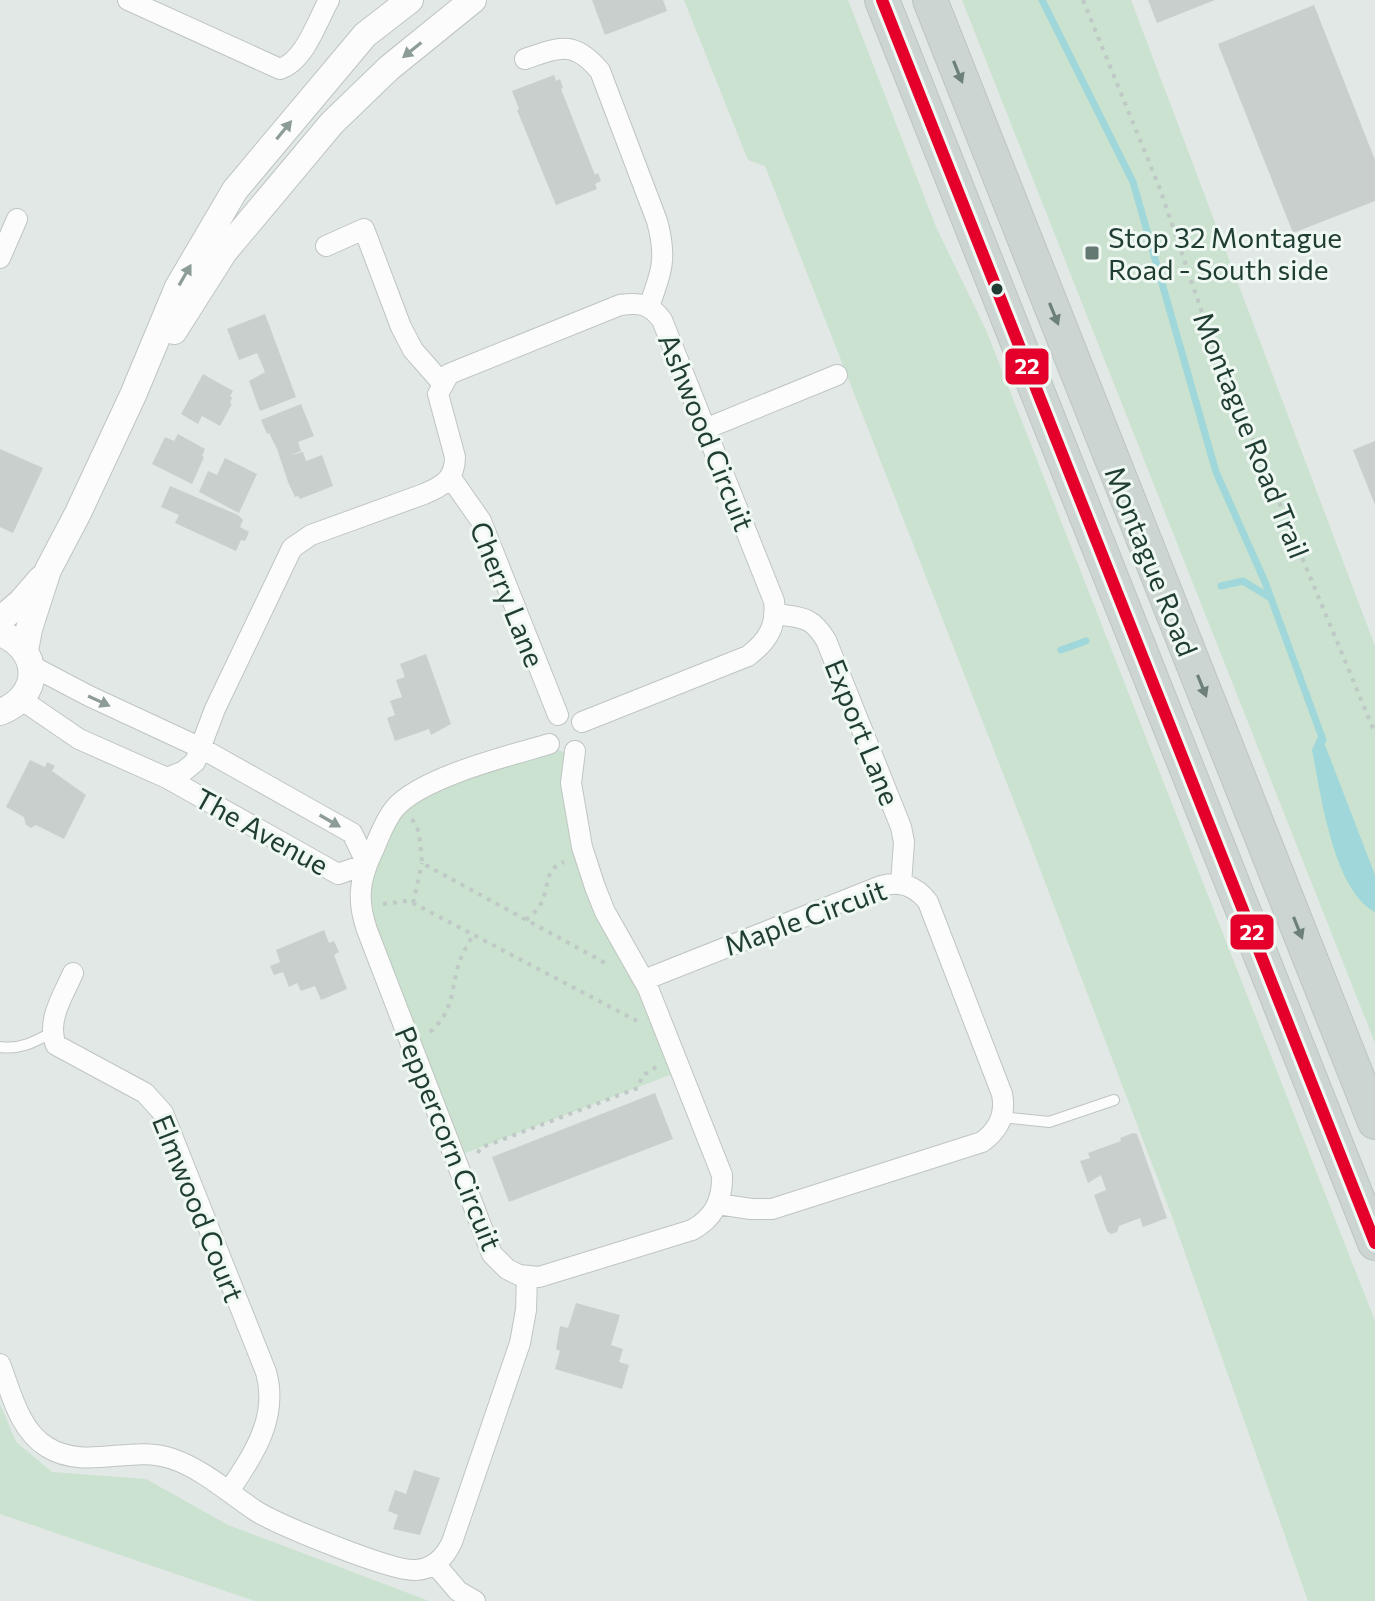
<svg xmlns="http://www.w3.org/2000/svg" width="1375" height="1601" font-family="Commissioner,sans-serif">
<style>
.green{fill:#cae2cf}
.water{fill:#9fd7da}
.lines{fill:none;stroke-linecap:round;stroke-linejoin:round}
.stream{stroke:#9fd7da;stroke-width:7}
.building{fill:#c9cfcc}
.service-casing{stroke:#bfc5c2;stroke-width:12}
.minor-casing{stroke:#bfc5c2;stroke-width:22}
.tertiary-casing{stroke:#bfc5c2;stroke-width:28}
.primary-casing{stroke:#bbc5c1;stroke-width:36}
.path{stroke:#bfc9c5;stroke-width:4;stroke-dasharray:4 6;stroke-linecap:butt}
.service{stroke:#fbfcfb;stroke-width:10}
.minor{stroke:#fbfcfb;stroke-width:20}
.tertiary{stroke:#fbfcfb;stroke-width:26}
.primary{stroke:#ccd5d1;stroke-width:34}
.bus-1-casing{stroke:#f0f8f3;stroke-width:18}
.bus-1{stroke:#e4002b;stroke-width:12}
.oneway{fill:#8d9c96}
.oneway2{fill:#6d817a}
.poi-dot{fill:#637971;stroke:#f0f8f3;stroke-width:3}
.bus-dot{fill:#1f3d32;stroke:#f0f8f3;stroke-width:3}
.labels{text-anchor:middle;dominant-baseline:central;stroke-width:6;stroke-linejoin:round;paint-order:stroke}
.poi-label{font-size:28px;fill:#1f3d32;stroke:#f0f8f3;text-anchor:start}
.street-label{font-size:28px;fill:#1f3d32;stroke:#f0f8f3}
.line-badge{stroke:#f0f8f3;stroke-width:3}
.badge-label{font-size:22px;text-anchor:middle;font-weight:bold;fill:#fff}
</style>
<rect width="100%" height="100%" fill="#e2e8e5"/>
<!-- green -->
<path class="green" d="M 684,0 L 848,0 L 936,227 L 986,330 L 1375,1321 L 1375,1601 L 1308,1601 L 1173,1219 L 1026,832 L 765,166 L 748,160 Z
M 962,0 L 1131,0 L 1375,646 L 1375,1043 Z
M 553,749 L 568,753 L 578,825 L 680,1071 L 455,1157 L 359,891 L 404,799 Z
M 0,1404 L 16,1442 L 52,1472 L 146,1479 L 228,1525 L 429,1601 L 255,1601 L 0,1514 Z"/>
<!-- water -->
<path class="water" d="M 1320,732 L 1375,875 L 1375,912 C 1333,890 1321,794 1312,750 Z"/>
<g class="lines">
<!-- stream -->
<path class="stream" d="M 1042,0 L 1133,182 L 1216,472 L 1265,582 L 1323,740
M 1221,586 L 1243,581 L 1269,597
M 1061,650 L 1086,641"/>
</g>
<!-- building -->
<path class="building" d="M 592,0 L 663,0 L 667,11 L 605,35 Z
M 1148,0 L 1215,0 L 1157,23 Z
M 1314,5 L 1375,160 L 1375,201 L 1293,233 L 1218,44 Z
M 554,75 L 556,81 L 560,79 L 563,88 L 561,89 L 595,175 L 598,173 L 601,181 L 595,184 L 597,189 L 556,205 L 517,110 L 519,109 L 512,91 Z
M 265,314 L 296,397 L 260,411 L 249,381 L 265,372 L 257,353 L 239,360 L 227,329 Z
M 203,374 L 233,391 L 230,396 L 232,398 L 230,403 L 232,404 L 220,426 L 202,416 L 198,424 L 181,414 Z
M 301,404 L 314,436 L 298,442 L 301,451 L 291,455 L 303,452 L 306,461 L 322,455 L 333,486 L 300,499 L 298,496 L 295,497 L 288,482 L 277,449 L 269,433 L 267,434 L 261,420 Z
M 178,434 L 205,449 L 202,456 L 204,457 L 192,484 L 152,464 L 165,437 L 174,441 Z
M 1375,441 L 1375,505 L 1353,450 Z
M 0,449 L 43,468 L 13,533 L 0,527 Z
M 225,458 L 257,474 L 239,513 L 199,492 L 208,471 L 217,475 Z
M 170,486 L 238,515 L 243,520 L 240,527 L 249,532 L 245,541 L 241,540 L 236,551 L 175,523 L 179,515 L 161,507 Z
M 426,654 L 451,724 L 431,735 L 429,729 L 395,741 L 387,718 L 395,715 L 390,701 L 402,697 L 396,680 L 405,677 L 400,664 Z
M 30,760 L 45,767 L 47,762 L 55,766 L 52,771 L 86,795 L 64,839 L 36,825 L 31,828 L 26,825 L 24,817 L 6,807 Z
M 324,930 L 329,943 L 334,941 L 339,952 L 334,955 L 347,989 L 321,1000 L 315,986 L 301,991 L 297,983 L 289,987 L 283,972 L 274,975 L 270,966 L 280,962 L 276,950 Z
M 655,1093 L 673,1139 L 509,1202 L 492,1157 Z
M 1133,1133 L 1137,1134 L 1167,1218 L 1143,1227 L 1140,1218 L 1119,1226 L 1117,1232 L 1111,1234 L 1107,1231 L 1094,1195 L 1106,1190 L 1101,1175 L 1088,1183 L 1080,1161 L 1090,1158 L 1088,1153 L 1121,1141 L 1120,1138 Z
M 576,1303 L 620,1315 L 611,1345 L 623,1349 L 619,1362 L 629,1365 L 622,1389 L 555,1369 L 560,1351 L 556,1349 L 560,1326 L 568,1328 Z
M 414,1470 L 440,1478 L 420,1535 L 393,1529 L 398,1515 L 388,1511 L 395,1490 L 406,1494 Z"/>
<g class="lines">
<!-- service casing -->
<g class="service-casing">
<path id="service" d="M 0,1047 C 20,1050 34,1042 51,1033
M 1002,1117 L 1049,1122 L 1114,1100"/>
</g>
<!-- minor casing -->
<g class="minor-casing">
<path id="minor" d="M 128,0 L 280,69 C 305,61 317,21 329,0
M 525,59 C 560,47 574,40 600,71 L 657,221 C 667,257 662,272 649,306
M 326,246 L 364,229 L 401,327 L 413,350 L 442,383
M 0,258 L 17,219
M 705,429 L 837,375
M 451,478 L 481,521 L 558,715
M 776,614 C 803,618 811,616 826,640 L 901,827 L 904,842 L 901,884
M 22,700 L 79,739 L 167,778 L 338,874 L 367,864 L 352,833 L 201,748 L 89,696 L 30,665
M 549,744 C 508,756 422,777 395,808 C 384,821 379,838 372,853 C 359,880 357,901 367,930 L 492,1254 L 507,1269 L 519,1275 L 539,1277 L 692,1230 C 714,1218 723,1200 722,1175 L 648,988 L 605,912 L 595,887 L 582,847 L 571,783 L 575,751
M 167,778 L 184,771 L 195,762 L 215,709 L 292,548 L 311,535 L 424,494 C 443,486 455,479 455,457 L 438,394 L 449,374 L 620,305 C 640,302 650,304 662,320 L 774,601 C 777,626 768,641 748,656 L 582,722
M 73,973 C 63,996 46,1021 56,1045 L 145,1093 L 163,1113 L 266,1372 C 279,1418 253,1455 229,1491
M 644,980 L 881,886 C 900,880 916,886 928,902 L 1002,1094 C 1006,1114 999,1130 982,1142 L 772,1209 L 751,1209 L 718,1204
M 0,1364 C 11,1392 19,1430 47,1447 C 85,1471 133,1444 173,1459 C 204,1470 229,1493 256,1511 C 279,1525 392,1572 416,1570 C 434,1569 445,1557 452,1542 L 520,1343 L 526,1310 L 527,1276
M 435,1564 L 458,1591 L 475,1601"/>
</g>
<!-- tertiary casing -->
<g class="tertiary-casing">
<path id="tertiary" d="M 174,331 L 224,252 L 332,123 L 389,68 L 473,0
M 0,620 L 21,602 L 41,579
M 0,633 C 41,649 43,696 0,712
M 25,651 L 29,629 L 48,570 L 78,513 L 133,395 L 178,287 L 235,190 L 365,35 L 410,0"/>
</g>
<!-- primary casing -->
<g class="primary-casing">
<path id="primary" d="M 882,0 L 1375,1243
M 930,0 L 1375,1122"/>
</g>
<!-- path -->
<path class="path" d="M 1083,0 L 1160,189 L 1210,336 L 1375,733
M 412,819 L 419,832 L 422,863 L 609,965
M 413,903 L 422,863
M 383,904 L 407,901 L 413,903 L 637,1021
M 526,920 C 533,914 540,908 543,899 C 549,883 545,869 564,862
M 430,1032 C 452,1013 451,995 457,970 C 460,957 467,946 473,935
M 478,1153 L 480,1148 L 638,1088 L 642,1076 L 656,1067"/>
<!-- service -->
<use href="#service" class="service"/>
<!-- minor -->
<use href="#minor" class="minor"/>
<!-- tertiary -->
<use href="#tertiary" class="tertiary"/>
<!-- primary -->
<use href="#primary" class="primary"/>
<!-- bus-1 casing -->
<g class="bus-1-casing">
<path id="bus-1" d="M 882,0 L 1375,1243"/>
</g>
<!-- bus-1 -->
<use href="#bus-1" class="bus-1"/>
</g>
<!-- one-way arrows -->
<defs><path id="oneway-solid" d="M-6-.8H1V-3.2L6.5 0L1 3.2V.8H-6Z" transform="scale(2)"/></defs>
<g class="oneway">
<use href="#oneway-solid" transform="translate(412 50) rotate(141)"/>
<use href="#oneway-solid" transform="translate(284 130) rotate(-51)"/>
<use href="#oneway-solid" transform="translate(185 275) rotate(-60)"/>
<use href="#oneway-solid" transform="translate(99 701) rotate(25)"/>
<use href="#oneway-solid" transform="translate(330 821) rotate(30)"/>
</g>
<g class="oneway2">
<use href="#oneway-solid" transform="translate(958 72) rotate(68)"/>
<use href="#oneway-solid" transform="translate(1054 314) rotate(68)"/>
<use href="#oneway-solid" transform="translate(1202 686) rotate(68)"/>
<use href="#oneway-solid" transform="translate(1298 928) rotate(68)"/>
</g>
<!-- markers -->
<rect class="poi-dot" x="1084" y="245" width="16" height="16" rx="4"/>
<circle class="bus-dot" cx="997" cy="289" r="7"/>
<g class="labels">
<!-- poi labels -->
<g class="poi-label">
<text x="1108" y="237">Stop 32 Montague<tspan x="1108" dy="32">Road - South side</tspan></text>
</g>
<!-- street labels -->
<g class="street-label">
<text transform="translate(707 432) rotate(68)">Ashwood Circuit</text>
<text transform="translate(1252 435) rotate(68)">Montague Road Trail</text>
<text transform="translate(1152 561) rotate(68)">Montague Road</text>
<text transform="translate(508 594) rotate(68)">Cherry Lane</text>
<text transform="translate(863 732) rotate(68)">Export Lane</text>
<text transform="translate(262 831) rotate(29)">The Avenue</text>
<text transform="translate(805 917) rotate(-20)">Maple Circuit</text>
<text transform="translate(449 1138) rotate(68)">Peppercorn Circuit</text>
<text transform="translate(199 1208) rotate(68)">Elmwood Court</text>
</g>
</g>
<g class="line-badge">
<rect x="1004" y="347" width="46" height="39" rx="8" fill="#e4002b"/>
<rect x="1229" y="913" width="46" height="38" rx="8" fill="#e4002b"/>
</g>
<g class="badge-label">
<text x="1027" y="374">22</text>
<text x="1252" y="940">22</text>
</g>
</svg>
